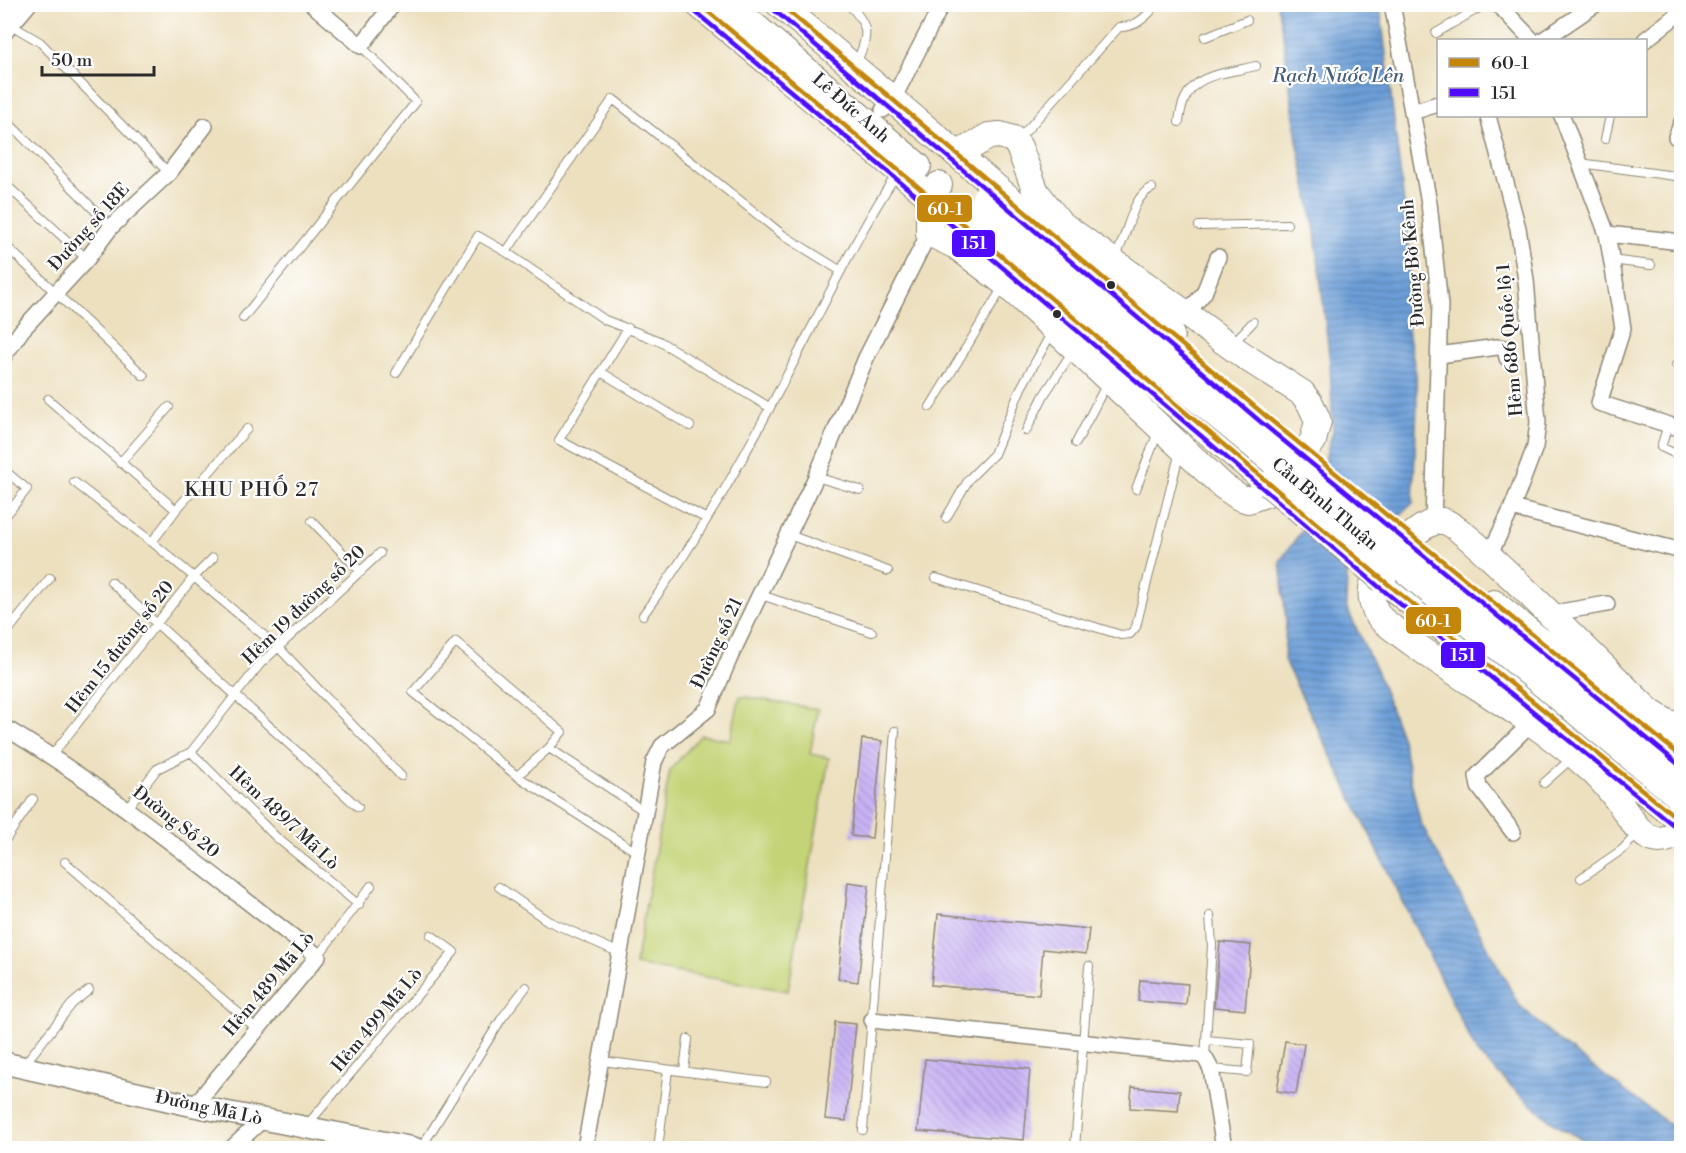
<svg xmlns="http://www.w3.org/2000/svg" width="1686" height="1153" font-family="'Libre Bodoni',serif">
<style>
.green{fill:#c3d375;stroke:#777f50;stroke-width:1.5}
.water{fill:url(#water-rules);stroke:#4c6481;stroke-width:1.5}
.building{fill:url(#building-back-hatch)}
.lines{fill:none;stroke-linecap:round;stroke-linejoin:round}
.service-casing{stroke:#8c8675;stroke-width:10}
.minor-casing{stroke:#8c8675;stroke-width:18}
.tertiary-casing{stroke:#8c8675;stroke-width:21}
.secondary-casing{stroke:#8c8675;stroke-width:24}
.trunk-casing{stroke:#8c8675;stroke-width:28}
.service{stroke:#fff;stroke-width:8}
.minor{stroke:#fff;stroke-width:15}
.tertiary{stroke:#fff;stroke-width:18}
.secondary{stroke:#fff;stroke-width:21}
.trunk{stroke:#fff;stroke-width:26}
.trunk-bridge-casing{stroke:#8c8675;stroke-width:28;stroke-linecap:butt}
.trunk-bridge{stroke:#fff;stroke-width:26}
.bus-1-casing{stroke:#fff;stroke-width:9}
.bus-2-casing{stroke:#fff;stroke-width:9}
.bus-1{stroke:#c4870b;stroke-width:4.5}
.bus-2{stroke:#4f0aff;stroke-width:4.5}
.bus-dot{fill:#2b2b2b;stroke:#fff;stroke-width:2}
.labels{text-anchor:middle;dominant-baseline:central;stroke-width:4.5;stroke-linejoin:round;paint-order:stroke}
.street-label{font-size:18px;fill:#2b2b2b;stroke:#fff}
.water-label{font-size:20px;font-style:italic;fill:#485f78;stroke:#fff}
.neighbourhood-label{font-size:20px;letter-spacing:1.5px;fill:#2b2b2b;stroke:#fff}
.line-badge{stroke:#fff;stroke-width:2}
.badge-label{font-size:16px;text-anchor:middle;font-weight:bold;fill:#fff}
</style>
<defs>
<pattern id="water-rules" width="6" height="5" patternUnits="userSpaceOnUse" patternTransform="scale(1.5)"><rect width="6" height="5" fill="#6c9ed7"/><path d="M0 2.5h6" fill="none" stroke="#5981af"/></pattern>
<pattern id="building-back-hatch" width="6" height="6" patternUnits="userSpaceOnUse" patternTransform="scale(1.5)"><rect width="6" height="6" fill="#c8b2f4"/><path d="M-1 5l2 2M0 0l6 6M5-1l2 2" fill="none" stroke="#ac99d1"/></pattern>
</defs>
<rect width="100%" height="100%" fill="#fff"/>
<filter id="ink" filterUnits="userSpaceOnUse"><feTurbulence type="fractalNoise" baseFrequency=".0167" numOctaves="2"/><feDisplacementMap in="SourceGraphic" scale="12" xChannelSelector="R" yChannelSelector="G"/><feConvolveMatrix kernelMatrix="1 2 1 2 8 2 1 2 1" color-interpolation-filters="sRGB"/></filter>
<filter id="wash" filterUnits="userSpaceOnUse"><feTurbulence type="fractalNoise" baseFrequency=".008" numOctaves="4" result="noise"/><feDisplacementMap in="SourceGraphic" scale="24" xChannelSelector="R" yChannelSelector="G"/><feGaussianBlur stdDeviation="1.35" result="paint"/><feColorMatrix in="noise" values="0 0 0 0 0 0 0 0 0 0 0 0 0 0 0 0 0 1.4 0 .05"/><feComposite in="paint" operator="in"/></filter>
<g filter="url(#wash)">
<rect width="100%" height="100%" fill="#ede0bf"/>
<!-- green -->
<path class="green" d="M 740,696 L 818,709 L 810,754 L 829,758 L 788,991 L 635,965 L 670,770 L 701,735 L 730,740 Z"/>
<!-- water -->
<path class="water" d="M 1277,5 L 1380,5 L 1410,252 L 1407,326 L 1416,374 L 1417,406 L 1413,503 L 1358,556 L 1347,575 L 1346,606 L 1378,675 L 1402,739 L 1420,821 L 1519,1005 L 1560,1042 L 1681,1133 L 1681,1148 L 1598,1148 L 1559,1127 L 1520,1095 L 1477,1053 L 1284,660 L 1286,621 L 1280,561 L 1305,526 L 1333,431 L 1330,364 L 1315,231 L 1297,140 L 1283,35 Z"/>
<g id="blocks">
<!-- building -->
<path class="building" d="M 862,739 L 882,741 L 872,838 L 851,836 Z
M 848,882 L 869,885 L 858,982 L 838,979 Z
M 938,914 L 1089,929 L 1086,954 L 1043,949 L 1039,995 L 931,985 Z
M 1220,942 L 1251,945 L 1245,1010 L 1214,1007 Z
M 1140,980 L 1188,984 L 1186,1005 L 1138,1001 Z
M 835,1022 L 856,1024 L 846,1121 L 825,1119 Z
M 1285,1041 L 1304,1044 L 1296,1094 L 1277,1091 Z
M 925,1059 L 1030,1069 L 1024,1140 L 918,1131 Z
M 1132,1087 L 1180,1091 L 1178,1111 L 1130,1108 Z"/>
</g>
</g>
<g filter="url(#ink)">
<use href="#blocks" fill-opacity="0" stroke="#8c8675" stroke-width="1.5"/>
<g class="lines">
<!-- service casing -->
<g class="service-casing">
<path id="service" d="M 848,4 C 871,26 869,37 855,65
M 11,25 L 40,42 L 169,173
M 1436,33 L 1486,4
M 1205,37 L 1247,20
M 4,118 L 111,227
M 1179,122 C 1184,73 1215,76 1256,66
M 1605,139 L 1610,116
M 1018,140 L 1119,27 C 1133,27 1140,22 1150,12
M 1580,163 L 1682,177
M 4,183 L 87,259
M 1199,226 L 1287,224
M 4,244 L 144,376
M 506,252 L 613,99 L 783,235 L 841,271
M 1114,259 C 1129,236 1130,197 1152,188
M 1611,260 L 1651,265
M 243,318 L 416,102 L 361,46
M 628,328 L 559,440 L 705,518
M 1233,343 L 1253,322
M 1676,365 L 1682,367
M 601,372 L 690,426
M 396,373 L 478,236 L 506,252 L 605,320 L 659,341 L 769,407
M 48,399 L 176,510
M 930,407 L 1003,287
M 1668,425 L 1661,447 L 1682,457
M 1026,431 L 1044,395 L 1073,351
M 1076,443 L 1107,383
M 120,463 L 169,407
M 4,470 L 27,489 L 4,518
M 816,477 L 860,490
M 74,482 L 152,542 L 279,648 L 401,776
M 1136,489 L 1158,432
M 946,518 L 969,479 L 994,454 L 1021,388 L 1052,332
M 312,521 L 361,572
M 789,535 L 888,571
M 152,542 L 176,510 L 247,429
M 936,578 L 1121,635 L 1130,634 L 1136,627 L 1140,610 L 1180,451
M 111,582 L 358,807
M 761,595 L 872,632
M 643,615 C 702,535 751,445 797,356 C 829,295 858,233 896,175
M 4,636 L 50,578
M 549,748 L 644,811
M 191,752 L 276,837 L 359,905
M 52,755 L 193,578 L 213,558
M 517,776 L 549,748 L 562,732 L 456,642 L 413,692 L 517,776 L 638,853
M 1544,783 L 1572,758
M 127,808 L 157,769 L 191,752 L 260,664 L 380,553
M 4,842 L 33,799
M 65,862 L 257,1029
M 1581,878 L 1623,849 L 1638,833
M 499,887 L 548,921 L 620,953
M 318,956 L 371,886
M 1206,1040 L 1250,1044 L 1247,1072 L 1211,1069
M 1205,1058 L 1212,945 L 1210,916
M 602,1061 L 766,1082
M 23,1066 L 72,1004 L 89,990
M 684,1071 L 688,1039
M 307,1125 L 454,952 L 431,935
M 863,1130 L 895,731
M 421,1148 L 502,1018 L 526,987
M 658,1148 L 668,1070
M 1075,1148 L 1089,966"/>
</g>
<!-- minor casing -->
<g class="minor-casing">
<path id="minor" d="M 312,4 L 361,46 L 393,4
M 1392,4 L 1429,203 L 1440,305 L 1433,521
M 1498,4 L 1532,40
M 1543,40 L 1596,4
M 1645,40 L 1682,11
M 883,110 L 892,101 L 942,4
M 1412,112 L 1438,104
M 1488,116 L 1518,228 L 1526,280 L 1538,422 L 1535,447 L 1512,508 L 1489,556
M 1562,116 L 1607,234 L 1623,328 L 1599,403 L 1682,429
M 1676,137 L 1682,122
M 1607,234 L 1682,242
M 1187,313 L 1204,293 L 1218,257
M 1439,355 L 1497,347 L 1505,348 L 1507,358
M 4,356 L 22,330 L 87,259 L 111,227 L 169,173 L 205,126
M 1512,508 L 1682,551
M 1548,614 L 1607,604
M 4,727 C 116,794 215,878 318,956 L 194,1106
M 1513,832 L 1479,787 L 1477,776 L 1531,723
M 872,1020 L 1200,1055 L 1205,1058 L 1211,1069 L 1224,1148
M 232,1148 L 262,1120
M 585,1148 L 654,762 L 662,746 L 708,709 L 730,657 L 816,477 L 866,358 L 929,233"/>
</g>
<!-- tertiary casing -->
<g class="tertiary-casing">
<path id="tertiary" d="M 4,31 L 27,4"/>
</g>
<!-- secondary casing -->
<g class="secondary-casing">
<path id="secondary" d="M 4,1063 L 194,1106 L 414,1148"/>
</g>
<!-- trunk casing -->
<g class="trunk-casing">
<path id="trunk" d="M 698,4 L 1000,255 L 1269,484
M 729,4 L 918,166
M 779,4 L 1171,335
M 939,185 L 929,197 L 929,233 L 956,246 L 1006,284 L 1223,486 L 1239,497 L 1248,500 L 1268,493 L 1276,487 L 1313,441 L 1318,421 L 1310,403 L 1302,393 L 1247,358 L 1060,223 L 1036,192 L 1019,147 L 1013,139 L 1000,135 L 989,136 L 958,154
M 1383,580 L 1682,822
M 1494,603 L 1682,757
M 1682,726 L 1668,723 L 1650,712 C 1622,686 1464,524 1443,521 C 1422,518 1381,563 1374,581 C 1369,594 1372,608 1381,619 C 1447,673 1526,711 1589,768 C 1601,778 1610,790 1619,802 C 1635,825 1649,855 1682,831"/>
</g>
<!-- service -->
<use href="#service" class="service"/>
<!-- minor -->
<use href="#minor" class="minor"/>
<!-- tertiary -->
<use href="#tertiary" class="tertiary"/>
<!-- secondary -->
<use href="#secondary" class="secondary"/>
<!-- trunk -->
<use href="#trunk" class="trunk"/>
<!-- trunk-bridge casing -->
<g class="trunk-bridge-casing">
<path id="trunk-bridge" d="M 985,198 L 1682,774
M 972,213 L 1677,795
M 1269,484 L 1383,580"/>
</g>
<!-- trunk-bridge -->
<use href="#trunk-bridge" class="trunk-bridge"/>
<!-- bus-1 casing -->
<g class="bus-1-casing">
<path id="bus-1" d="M 699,4 L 1000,255 L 1383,580 L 1682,822
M 780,4 L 1267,417 L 1682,757"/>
</g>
<!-- bus-2 casing -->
<g class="bus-2-casing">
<path id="bus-2" d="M 693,10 L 995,261 L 1378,586 L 1677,828
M 774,10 L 1262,423 L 1677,763"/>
</g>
<!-- bus-1 -->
<use href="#bus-1" class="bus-1"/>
<!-- bus-2 -->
<use href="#bus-2" class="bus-2"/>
</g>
</g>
<!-- markers -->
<g class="bus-dot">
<circle cx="1111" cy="285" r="5"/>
<circle cx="1057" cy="314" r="5"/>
</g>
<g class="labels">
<!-- street labels -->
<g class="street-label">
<text transform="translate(851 108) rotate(41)">Lê Đức Anh</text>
<text transform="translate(89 227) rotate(-48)">Đường số 18E</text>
<text transform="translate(1413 263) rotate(-95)">Đường Bờ Kênh</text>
<text transform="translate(1510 340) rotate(-95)">Hẻm 686 Quốc lộ 1</text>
<text transform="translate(1325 504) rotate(40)">Cầu Bình Thuận</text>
<text transform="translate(304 605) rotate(-44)">Hẻm 19 đường số 20</text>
<text transform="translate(717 643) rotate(-65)">Đường số 21</text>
<text transform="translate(120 647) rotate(-52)">Hẻm 15 đường số 20</text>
<text transform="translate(284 818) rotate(43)">Hẻm 489/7 Mã Lò</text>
<text transform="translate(176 822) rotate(38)">Đường Số 20</text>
<text transform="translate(269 984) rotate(-50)">Hẻm 489 Mã Lò</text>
<text transform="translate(377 1020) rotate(-50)">Hẻm 499 Mã Lò</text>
<text transform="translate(209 1108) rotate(12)">Đường Mã Lò</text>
</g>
<!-- water labels -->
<g class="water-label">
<text x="1338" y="76">Rạch Nước Lên</text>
</g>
<!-- neighbourhood labels -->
<g class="neighbourhood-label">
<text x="252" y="490">KHU PHỐ 27</text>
</g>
</g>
<g class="line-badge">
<rect x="916" y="194" width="57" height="29" rx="6" fill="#c4870b"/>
<rect x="951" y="229" width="45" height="29" rx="6" fill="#4f0aff"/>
<rect x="1405" y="606" width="57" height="29" rx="6" fill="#c4870b"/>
<rect x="1440" y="641" width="46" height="28" rx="6" fill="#4f0aff"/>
</g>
<g class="badge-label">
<text x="945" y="215">60-1</text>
<text x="974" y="249">151</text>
<text x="1433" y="627">60-1</text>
<text x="1463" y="661">151</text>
</g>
<!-- margin -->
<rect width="1686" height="1153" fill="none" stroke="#fff" stroke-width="24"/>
<!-- legend -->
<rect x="1437" y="39" width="210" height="78" fill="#ffffff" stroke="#aaaaaa" stroke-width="1.5"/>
<rect x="1449" y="58" width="30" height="9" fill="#c4870b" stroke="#aaaaaa" stroke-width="1.5"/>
<text x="1491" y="69" font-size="18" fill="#2b2b2b">60-1</text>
<rect x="1449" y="88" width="30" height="9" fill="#4f0aff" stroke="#aaaaaa" stroke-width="1.5"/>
<text x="1491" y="99" font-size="18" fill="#2b2b2b">151</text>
<!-- scale -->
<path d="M42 66v9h112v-9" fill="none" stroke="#2b2b2b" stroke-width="3"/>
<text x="51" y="66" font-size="18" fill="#2b2b2b" stroke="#ffffff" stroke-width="4.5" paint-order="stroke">50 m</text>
</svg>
